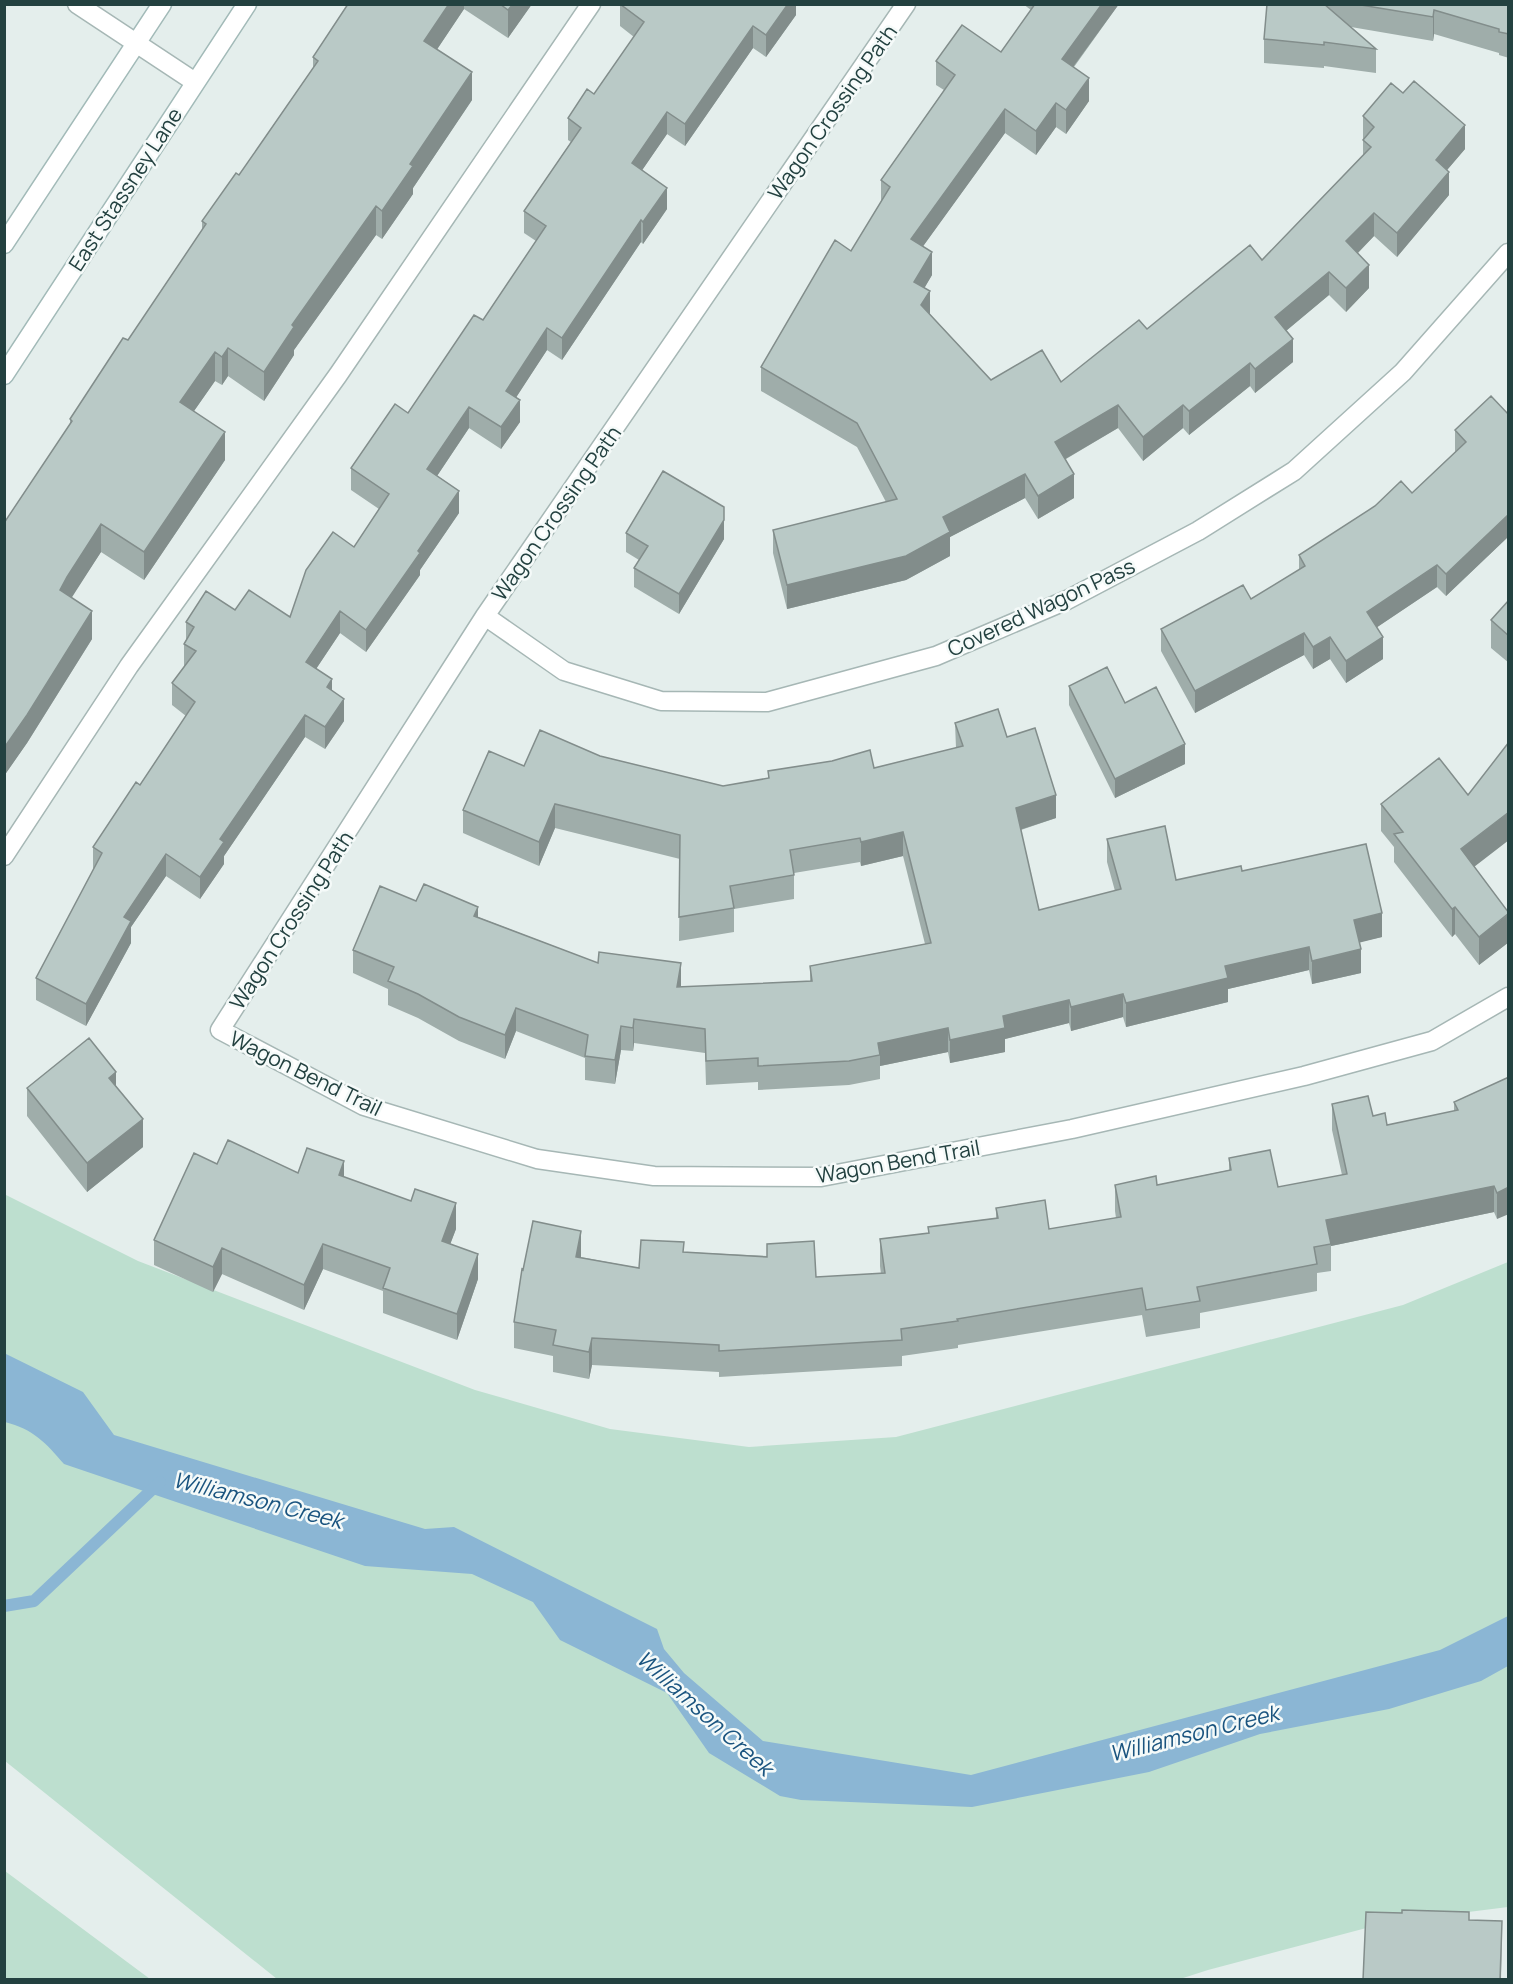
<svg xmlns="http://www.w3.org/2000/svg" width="1513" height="1984" font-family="Manrope,sans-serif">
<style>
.green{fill:#bddfcf}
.water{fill:#8bb6d4}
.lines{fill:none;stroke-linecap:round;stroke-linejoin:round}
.stream{stroke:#8bb6d4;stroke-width:12}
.service-casing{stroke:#a6b7b5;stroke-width:21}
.minor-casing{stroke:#a6b7b5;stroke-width:21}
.tertiary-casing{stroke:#a6b7b5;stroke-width:21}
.secondary-casing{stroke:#a2bab8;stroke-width:21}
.service{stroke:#fff;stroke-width:18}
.minor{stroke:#fff;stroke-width:18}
.tertiary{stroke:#fff;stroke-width:18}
.secondary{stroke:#fff;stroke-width:18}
.wall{fill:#9fadaa}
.shaded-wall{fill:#828d8b}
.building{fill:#b9c9c6;stroke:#828d8b;stroke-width:1.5}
.labels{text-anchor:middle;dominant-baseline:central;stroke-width:5;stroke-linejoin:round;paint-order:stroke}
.street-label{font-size:21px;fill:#234140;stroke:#f5faf9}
.water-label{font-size:22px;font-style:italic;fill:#1a547f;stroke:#f5faf9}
</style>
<rect width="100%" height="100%" fill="#e4eeec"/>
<!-- green -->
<path class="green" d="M 4,1194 L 138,1261 L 475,1390 L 610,1429 L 749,1447 L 896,1437 L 1403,1305 L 1508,1262 L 1508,1907 L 1389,1922 L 1208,1970 L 1180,1979 L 277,1979 L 5,1761 Z
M 4,1871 L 5,1871 L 150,1979 L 5,1979 Z"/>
<!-- water -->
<path class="water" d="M 4,1353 L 83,1392 L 114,1435 L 425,1529 L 454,1527 L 657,1629 L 664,1649 L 684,1673 L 763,1741 L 971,1775 L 1440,1650 L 1508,1616 L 1508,1666 L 1481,1681 L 1389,1709 L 1260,1734 L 1149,1772 L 972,1807 L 801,1800 L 780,1796 L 709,1753 L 667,1693 L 560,1640 L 533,1602 L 472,1574 L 365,1566 L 64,1464 C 46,1443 33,1429 5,1422 Z"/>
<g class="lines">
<!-- stream -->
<path class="stream" d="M 4,1606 L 34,1601 L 160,1482"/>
<!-- service casing -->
<g class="service-casing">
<path id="service" d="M 4,856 L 129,666 L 338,375 L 591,4"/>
</g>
<!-- minor casing -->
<g class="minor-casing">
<path id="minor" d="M 906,4 L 485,616 L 220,1030 L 364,1106 L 537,1159 L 654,1176 L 821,1177 L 1072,1129 L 1304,1076 L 1432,1041 L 1508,997
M 485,616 L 564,671 L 661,701 L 767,702 L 936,656 L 1067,600 L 1198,531 L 1294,471 L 1403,372 L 1508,253"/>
</g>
<!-- tertiary casing -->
<g class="tertiary-casing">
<path id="tertiary" d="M 77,4 L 195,82"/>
</g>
<!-- secondary casing -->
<g class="secondary-casing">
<path id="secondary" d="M 4,244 L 162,4
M 4,375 L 247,4"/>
</g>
<!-- service -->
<use href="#service" class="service"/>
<!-- minor -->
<use href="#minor" class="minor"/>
<!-- tertiary -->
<use href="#tertiary" class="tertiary"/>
<!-- secondary -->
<use href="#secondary" class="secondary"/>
</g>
<!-- wall -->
<path class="wall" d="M 348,4 L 532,4 L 508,38 L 464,9 L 437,49 L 472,100 L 413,188 L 413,194 L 382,239 L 376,235 L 294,350 L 294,355 L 264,401 L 228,376 L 222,385 L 215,381 L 194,411 L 225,460 L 144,580 L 101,552 L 71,597 L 92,639 L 27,743 L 4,776 L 4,523 L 70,425 L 70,419 L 128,340 L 202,230 L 202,221 L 239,175 L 313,68 L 313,57 Z
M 620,4 L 796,4 L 796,15 L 766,57 L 753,48 L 685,146 L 667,134 L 642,170 L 667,209 L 643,244 L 641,242 L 562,360 L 547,350 L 516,397 L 520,422 L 501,449 L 469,428 L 437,476 L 459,513 L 420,570 L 420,575 L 366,652 L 340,633 L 316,669 L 332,690 L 344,721 L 325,749 L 305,737 L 224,856 L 224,864 L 200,899 L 166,876 L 131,927 L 131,943 L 86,1026 L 36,1000 L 36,978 L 94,869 L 93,868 L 93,847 L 140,785 L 186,716 L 172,705 L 172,683 L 185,666 L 184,666 L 184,644 L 186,640 L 186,622 L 235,610 L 290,617 L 354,547 L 379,509 L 351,490 L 351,468 L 408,413 L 483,320 L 536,241 L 524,233 L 524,211 L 571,142 L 568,140 L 568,118 L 594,94 L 634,37 L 620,26 Z
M 1023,4 L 1119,4 L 1074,67 L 1089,101 L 1066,134 L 1056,127 L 1036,155 L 1005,133 L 923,246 L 932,275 L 924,288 L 930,314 L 991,380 L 1061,382 L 1147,329 L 1262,260 L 1363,155 L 1363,116 L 1465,149 L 1447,170 L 1449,195 L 1397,257 L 1374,236 L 1358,253 L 1369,288 L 1346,312 L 1329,295 L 1286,331 L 1293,362 L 1255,393 L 1250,386 L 1189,435 L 1183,428 L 1143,461 L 1118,428 L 1066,459 L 1074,498 L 1038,519 L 1025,498 L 950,537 L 950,556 L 906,580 L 787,609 L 773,553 L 773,530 L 886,502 L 857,447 L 761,391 L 761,367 L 851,251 L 881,202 L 881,180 L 944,90 L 936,85 L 936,61 L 1001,52 L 1031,10 Z
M 1267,4 L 1509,4 L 1509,58 L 1499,55 L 1499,53 L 1434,34 L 1433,41 L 1351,27 L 1376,49 L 1376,73 L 1324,66 L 1324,68 L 1264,63 L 1264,39 Z
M 1509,415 L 1509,536 L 1446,596 L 1437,587 L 1377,627 L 1383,659 L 1346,683 L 1330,659 L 1313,669 L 1304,655 L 1195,713 L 1161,651 L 1161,629 L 1251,599 L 1299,570 L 1299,555 L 1412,493 L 1455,452 L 1455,430 Z
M 626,533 L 724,539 L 679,614 L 634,587 L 634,568 L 639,560 L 626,552 Z
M 1509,600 L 1509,663 L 1491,648 L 1491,620 Z
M 1069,686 L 1185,764 L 1115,798 L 1069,705 Z
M 955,723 L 1007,737 L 1056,818 L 1021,830 L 1039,910 L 1115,891 L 1107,862 L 1107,839 L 1176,880 L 1242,871 L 1382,937 L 1359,942 L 1361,973 L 1312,984 L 1309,970 L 1228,989 L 1228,1002 L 1126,1027 L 1123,1017 L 1071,1031 L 1069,1023 L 1005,1039 L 1005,1052 L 950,1063 L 948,1052 L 880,1066 L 880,1079 L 849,1085 L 758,1090 L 758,1082 L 706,1085 L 705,1053 L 634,1043 L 633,1051 L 621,1050 L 615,1084 L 585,1080 L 585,1058 L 516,1031 L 505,1059 L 459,1041 L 418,1018 L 388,1005 L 388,989 L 353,973 L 353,950 L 416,901 L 478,917 L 598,963 L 681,987 L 810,981 L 810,966 L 925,944 L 903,856 L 861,866 L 860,862 L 794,873 L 794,899 L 734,909 L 734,932 L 679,941 L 680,859 L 555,828 L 539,866 L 463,833 L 463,810 L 524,766 L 600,756 L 723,786 L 768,778 L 768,771 L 874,768 L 956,748 Z
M 1381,804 L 1474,867 L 1509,913 L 1509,942 L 1479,965 L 1455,934 L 1452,937 L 1394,862 L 1394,847 L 1381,831 Z
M 1509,1077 L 1497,1219 L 1494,1212 L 1331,1246 L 1331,1271 L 1317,1273 L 1317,1291 L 1200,1313 L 1200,1328 L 1146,1337 L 1142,1315 L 958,1345 L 958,1348 L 902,1356 L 902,1366 L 719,1377 L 719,1372 L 592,1365 L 589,1379 L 553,1372 L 553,1356 L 514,1348 L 514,1322 L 523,1270 L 581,1257 L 639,1268 L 684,1252 L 767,1256 L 767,1244 L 816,1277 L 881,1274 L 880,1266 L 880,1239 L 928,1233 L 928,1227 L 996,1218 L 996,1208 L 1049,1229 L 1116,1218 L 1115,1211 L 1115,1185 L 1157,1185 L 1229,1170 L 1229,1158 L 1278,1187 L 1342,1175 L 1332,1130 L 1332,1104 L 1373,1116 L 1387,1125 L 1454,1111 L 1454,1102 Z
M 116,1086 L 143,1147 L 87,1192 L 27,1116 L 27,1088 Z
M 217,1164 L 298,1173 L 344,1177 L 456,1229 L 450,1244 L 478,1279 L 457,1340 L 383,1313 L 383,1291 L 323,1269 L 304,1310 L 222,1274 L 213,1292 L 154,1265 L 154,1240 Z"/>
<!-- shaded-wall -->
<path class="shaded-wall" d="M 449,4 L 464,4 L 464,9 L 424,69 L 424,41 Z
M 513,4 L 532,4 L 508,38 L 508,10 Z
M 788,4 L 796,4 L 796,15 L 766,57 L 766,35 Z
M 1102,4 L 1119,4 L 1062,82 L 1062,59 Z
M 1434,10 L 1434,34 L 1433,41 L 1433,17 Z
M 753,26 L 753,48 L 685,146 L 685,124 Z
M 472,72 L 472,100 L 413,188 L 413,194 L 382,239 L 382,211 L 410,164 Z
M 1089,78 L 1089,101 L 1066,134 L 1066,110 Z
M 1056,103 L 1056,127 L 1036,155 L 1036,131 Z
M 1005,109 L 1005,133 L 911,263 L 911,239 Z
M 667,112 L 667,134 L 632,185 L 632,163 Z
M 1465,125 L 1465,149 L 1436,183 L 1436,160 Z
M 1449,172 L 1449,195 L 1397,257 L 1397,233 Z
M 667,188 L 667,209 L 643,244 L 643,222 Z
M 376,206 L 376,235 L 294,350 L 294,355 L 264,401 L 264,372 L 292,325 Z
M 1374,213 L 1374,236 L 1346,265 L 1346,241 Z
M 641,220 L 641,242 L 562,360 L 562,338 Z
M 932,252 L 932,275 L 914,306 L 914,282 Z
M 1369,265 L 1369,288 L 1346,312 L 1346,288 Z
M 1329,272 L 1329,295 L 1275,340 L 1275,317 Z
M 930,291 L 930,315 L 921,305 Z
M 547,328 L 547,350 L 506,413 L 506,391 Z
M 1293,339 L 1293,362 L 1255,393 L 1255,369 Z
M 228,348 L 228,376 L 222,385 L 222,357 Z
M 215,352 L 215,381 L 180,431 L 180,402 Z
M 1250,363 L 1250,386 L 1189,435 L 1189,411 Z
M 520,400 L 520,422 L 501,449 L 501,427 Z
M 1118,405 L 1118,428 L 1055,465 L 1055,442 Z
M 1183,405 L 1183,428 L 1143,461 L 1143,437 Z
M 469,407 L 469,428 L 427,491 L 427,469 Z
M 225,432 L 225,460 L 144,580 L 144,552 Z
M 1025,474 L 1025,498 L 950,537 L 950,556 L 906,580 L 787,609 L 787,585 L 943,517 Z
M 1074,474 L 1074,498 L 1038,519 L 1038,496 Z
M 459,491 L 459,513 L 420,570 L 420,575 L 366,652 L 366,630 L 418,551 Z
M 1509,514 L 1509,536 L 1446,596 L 1446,574 Z
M 724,520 L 724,539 L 679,614 L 679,594 Z
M 101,524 L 101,552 L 67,605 L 60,590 L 67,577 Z
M 1437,565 L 1437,587 L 1367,634 L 1367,612 Z
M 92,611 L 92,639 L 27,743 L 4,776 L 4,748 Z
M 340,611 L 340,633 L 306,684 L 306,662 Z
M 1304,633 L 1304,655 L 1195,713 L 1195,691 Z
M 1330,637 L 1330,659 L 1313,669 L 1313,647 Z
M 1383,637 L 1383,659 L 1346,683 L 1346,661 Z
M 332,679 L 332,701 L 327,687 Z
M 344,699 L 344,721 L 325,749 L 325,727 Z
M 305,715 L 305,737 L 224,856 L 224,864 L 200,899 L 200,877 L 220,839 Z
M 1185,744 L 1185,764 L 1115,798 L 1115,779 Z
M 1056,795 L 1056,818 L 1016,831 L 1016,808 Z
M 555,804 L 555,828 L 539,866 L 539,842 Z
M 1509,812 L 1509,840 L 1461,877 L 1461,849 Z
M 903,832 L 903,856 L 861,866 L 861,842 Z
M 166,854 L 166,876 L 131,927 L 131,943 L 86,1026 L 86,1004 L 124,917 Z
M 478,907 L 478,931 L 474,916 Z
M 1455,907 L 1455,934 L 1452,937 L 1452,909 Z
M 1382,913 L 1382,937 L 1354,944 L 1354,920 Z
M 1509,914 L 1509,942 L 1479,965 L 1479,937 Z
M 1309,947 L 1309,970 L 1228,989 L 1228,1002 L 1126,1027 L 1126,1003 L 1225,966 Z
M 1361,949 L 1361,973 L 1312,984 L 1312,961 Z
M 681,963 L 681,987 L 677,987 Z
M 1123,994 L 1123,1017 L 1071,1031 L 1071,1007 Z
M 1069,1000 L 1069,1023 L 1005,1039 L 1005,1052 L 950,1063 L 950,1040 L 1003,1016 Z
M 516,1008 L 516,1031 L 505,1059 L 505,1035 Z
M 634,1019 L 634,1043 L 633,1051 L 633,1028 Z
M 621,1026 L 621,1050 L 615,1084 L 615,1060 Z
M 948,1028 L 948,1052 L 880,1066 L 880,1055 L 878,1043 Z
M 116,1072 L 116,1100 L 109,1078 Z
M 143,1119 L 143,1147 L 87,1192 L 87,1163 Z
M 344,1161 L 344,1186 L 339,1175 Z
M 1494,1186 L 1494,1212 L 1331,1246 L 1326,1220 Z
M 1509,1187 L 1509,1214 L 1497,1219 L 1497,1193 Z
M 456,1203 L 456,1229 L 442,1266 L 442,1241 Z
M 581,1231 L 581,1257 L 576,1257 Z
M 323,1244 L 323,1269 L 304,1310 L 304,1285 Z
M 222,1248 L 222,1274 L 213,1292 L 213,1267 Z
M 478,1254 L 478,1279 L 457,1340 L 457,1314 Z
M 592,1338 L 592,1365 L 589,1379 L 589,1352 Z
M 1502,1921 L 1501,1980 L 1500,1980 Z"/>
<!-- building -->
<path class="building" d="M 348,4 L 449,4 L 424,41 L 472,72 L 410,164 L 413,166 L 382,211 L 376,206 L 292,325 L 294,327 L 264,372 L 228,348 L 222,357 L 215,352 L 180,402 L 225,432 L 144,552 L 101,524 L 67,577 L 60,590 L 92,611 L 27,715 L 4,748 L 4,523 L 72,421 L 70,419 L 123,338 L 128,340 L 206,224 L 202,221 L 236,173 L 239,175 L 318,61 L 313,57 Z
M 500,4 L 513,4 L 508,10 Z
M 620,4 L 788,4 L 766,35 L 753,26 L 685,124 L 667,112 L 632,163 L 667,188 L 643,222 L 641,220 L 562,338 L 547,328 L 506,391 L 520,400 L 501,427 L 469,407 L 427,469 L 459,491 L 418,551 L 420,553 L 366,630 L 340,611 L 306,662 L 332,679 L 327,687 L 344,699 L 325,727 L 305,715 L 220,839 L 224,842 L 200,877 L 166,854 L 124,917 L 131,921 L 86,1004 L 36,978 L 102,853 L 93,847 L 136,782 L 140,785 L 195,702 L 172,683 L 196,651 L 184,644 L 194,627 L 186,622 L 206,591 L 235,610 L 249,590 L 290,617 L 306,570 L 333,532 L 354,547 L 389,494 L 351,468 L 395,404 L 408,413 L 474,315 L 483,320 L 546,226 L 524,211 L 581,128 L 568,118 L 587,89 L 594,94 L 644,22 Z
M 1035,4 L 1102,4 L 1062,59 L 1089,78 L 1066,110 L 1056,103 L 1036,131 L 1005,109 L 911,239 L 932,252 L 914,282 L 930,291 L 921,305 L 991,380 L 1042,350 L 1061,382 L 1139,320 L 1147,329 L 1250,245 L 1262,260 L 1371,147 L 1363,140 L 1374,127 L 1363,116 L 1391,83 L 1403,93 L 1414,81 L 1465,125 L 1436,160 L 1449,172 L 1397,233 L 1374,213 L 1346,241 L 1369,265 L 1346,288 L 1329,272 L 1275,317 L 1293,339 L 1255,369 L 1250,363 L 1189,411 L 1183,405 L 1143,437 L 1118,405 L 1055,442 L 1074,474 L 1038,496 L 1025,474 L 943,517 L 950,532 L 906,556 L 787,585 L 773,530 L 897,499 L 857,423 L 761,367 L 835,240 L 851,251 L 890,187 L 881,180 L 955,75 L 936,61 L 962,25 L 1001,52 Z
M 1267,4 L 1324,4 L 1376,49 L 1324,42 L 1324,45 L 1264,39 Z
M 1355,4 L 1509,4 L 1509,34 L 1499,32 L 1499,29 L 1434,10 L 1433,17 Z
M 1491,396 L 1509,415 L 1509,514 L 1446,574 L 1437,565 L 1367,612 L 1383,637 L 1346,661 L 1330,637 L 1313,647 L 1304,633 L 1195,691 L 1161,629 L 1243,585 L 1251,599 L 1305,566 L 1299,555 L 1375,506 L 1401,481 L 1412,493 L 1466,442 L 1455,430 Z
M 663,471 L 724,507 L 724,520 L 679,594 L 634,568 L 648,546 L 626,533 Z
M 1509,600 L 1509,636 L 1491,620 Z
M 1107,667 L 1125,703 L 1156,687 L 1185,744 L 1115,779 L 1069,686 Z
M 998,709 L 1007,737 L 1035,728 L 1056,795 L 1016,808 L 1039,910 L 1121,889 L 1107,839 L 1165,826 L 1176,880 L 1241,866 L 1242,871 L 1366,844 L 1382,913 L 1354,920 L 1361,949 L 1312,961 L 1309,947 L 1225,966 L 1228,978 L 1126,1003 L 1123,994 L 1071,1007 L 1069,1000 L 1003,1016 L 1005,1028 L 950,1040 L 948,1028 L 878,1043 L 880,1055 L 849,1061 L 758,1066 L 758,1058 L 706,1061 L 705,1029 L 634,1019 L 633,1028 L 621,1026 L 615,1060 L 585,1056 L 588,1035 L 516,1008 L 505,1035 L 459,1017 L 418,994 L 388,981 L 394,967 L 353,950 L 380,886 L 416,901 L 424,884 L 478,907 L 474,916 L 598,963 L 599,952 L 681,963 L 677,987 L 812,981 L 810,966 L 931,943 L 903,832 L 861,842 L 860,838 L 790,850 L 794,875 L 730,886 L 734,908 L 679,917 L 680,835 L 555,804 L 539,842 L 463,810 L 489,751 L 524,766 L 540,730 L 600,756 L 723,786 L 769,778 L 768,771 L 832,761 L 870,750 L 874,768 L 963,746 L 955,723 Z
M 1509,742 L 1509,812 L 1461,849 L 1509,913 L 1479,937 L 1455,907 L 1452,909 L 1394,834 L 1403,832 L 1381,804 L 1439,758 L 1468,795 Z
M 89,1038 L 116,1072 L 109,1078 L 143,1119 L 87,1163 L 27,1088 Z
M 1509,1077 L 1509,1187 L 1497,1193 L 1494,1186 L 1326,1220 L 1331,1244 L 1314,1247 L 1317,1264 L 1197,1287 L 1200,1301 L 1146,1310 L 1142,1288 L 957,1319 L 958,1321 L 901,1329 L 902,1340 L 719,1351 L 719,1345 L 592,1338 L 589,1352 L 553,1345 L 556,1330 L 514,1322 L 522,1269 L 523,1270 L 533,1221 L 581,1231 L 576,1257 L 639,1268 L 641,1240 L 684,1242 L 683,1252 L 767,1257 L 767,1244 L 814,1241 L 816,1277 L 885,1273 L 880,1239 L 929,1233 L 928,1227 L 998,1218 L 996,1208 L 1045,1200 L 1049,1229 L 1121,1217 L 1115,1185 L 1156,1176 L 1157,1185 L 1231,1170 L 1229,1158 L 1270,1150 L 1278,1187 L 1347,1174 L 1332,1104 L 1368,1096 L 1373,1116 L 1385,1113 L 1387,1125 L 1458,1110 L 1454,1102 Z
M 228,1140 L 298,1173 L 307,1148 L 344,1161 L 339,1175 L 411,1201 L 415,1189 L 456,1203 L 442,1241 L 478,1254 L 457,1314 L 383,1288 L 390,1268 L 323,1244 L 304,1285 L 222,1248 L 213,1267 L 154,1240 L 194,1153 L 217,1164 Z
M 1402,1910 L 1469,1912 L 1469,1920 L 1502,1921 L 1500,1980 L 1363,1980 L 1366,1912 L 1402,1913 Z"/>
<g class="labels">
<!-- street labels -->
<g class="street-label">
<text transform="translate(832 112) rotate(-55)">Wagon Crossing Path</text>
<text transform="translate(125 189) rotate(-57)">East Stassney Lane</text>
<text transform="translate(556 513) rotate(-55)">Wagon Crossing Path</text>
<text transform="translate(1041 607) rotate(-25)">Covered Wagon Pass</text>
<text transform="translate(291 920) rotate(-57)">Wagon Crossing Path</text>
<text transform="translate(306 1073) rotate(26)">Wagon Bend Trail</text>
<text transform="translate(898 1161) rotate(-10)">Wagon Bend Trail</text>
</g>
<!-- water labels -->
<g class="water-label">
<text transform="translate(258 1500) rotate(14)">Williamson Creek</text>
<text transform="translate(705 1713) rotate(42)">Williamson Creek</text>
<text transform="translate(1194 1733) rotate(-14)">Williamson Creek</text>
</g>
</g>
<!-- border -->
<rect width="1513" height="1984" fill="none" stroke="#234140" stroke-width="12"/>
</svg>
